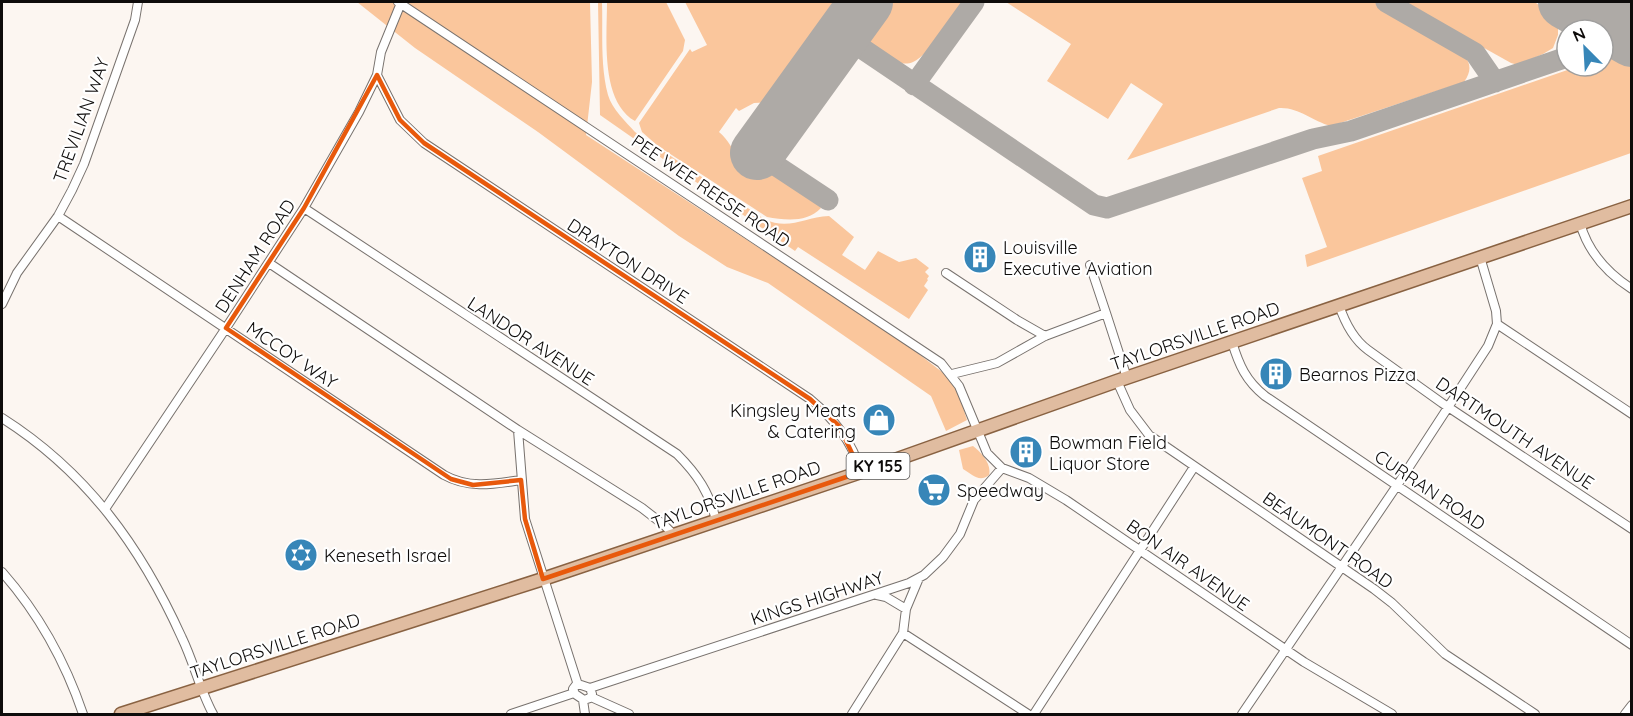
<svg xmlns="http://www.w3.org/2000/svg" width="1633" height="716" font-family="Quicksand,sans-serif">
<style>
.green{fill:#fac69c}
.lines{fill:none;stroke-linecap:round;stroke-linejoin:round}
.taxiway{stroke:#aeaaa6;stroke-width:21}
.runway{stroke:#aeaaa6;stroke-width:54}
.street-casing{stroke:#78726e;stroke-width:10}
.primary-casing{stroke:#896242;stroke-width:15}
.street{stroke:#fff;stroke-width:8}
.primary{stroke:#e0bca0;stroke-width:12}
.marked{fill:none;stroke:#e8590c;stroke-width:4.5;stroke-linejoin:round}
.labels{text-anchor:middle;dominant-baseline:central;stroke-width:4.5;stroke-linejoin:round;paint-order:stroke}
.shield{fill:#fff;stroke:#565554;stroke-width:1.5}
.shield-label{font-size:16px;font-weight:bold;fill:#0e0c0b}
.street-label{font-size:18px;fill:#0e0c0b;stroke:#fff}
.poi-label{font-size:18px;fill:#0e0c0b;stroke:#fff;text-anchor:start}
</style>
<rect width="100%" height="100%" fill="#fcf6f1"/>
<!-- green -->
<path class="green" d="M 357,2 L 590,2 L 592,82 L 586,135 L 902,341 L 955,382 L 967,420 L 946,431 L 931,396 L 768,283 L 727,267 L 679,236 L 538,132 L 415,48 Z
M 598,2 L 602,2 C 603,32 600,65 608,95 C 612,109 626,122 635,132 L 764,219 C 789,231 804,217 829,216 L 854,237 L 842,255 L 865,270 L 878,251 L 899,262 L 916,258 L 929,268 L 925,272 L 929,276 L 927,279 L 928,280 L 924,286 L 928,290 L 909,319 L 798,247 L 795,251 L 600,115 Z
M 607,2 L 666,2 L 685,40 L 683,51 L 635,121 C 600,101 607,37 607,2 Z
M 685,2 L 846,2 L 774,102 L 754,103 L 739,111 L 736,108 L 719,132 C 740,149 734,178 774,172 L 818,204 L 821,208 C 807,223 785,220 767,217 L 658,146 L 642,132 L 639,123 L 690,49 L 692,52 L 707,45 Z
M 880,2 L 962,2 C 950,18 931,54 913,62 C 898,69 869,51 866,35 C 863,22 873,11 880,2 Z
M 1006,2 L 1375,2 L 1455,47 C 1468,57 1475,67 1464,82 L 1331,126 C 1312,121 1299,107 1279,108 L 1127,160 L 1163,104 L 1131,83 L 1108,119 L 1047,81 L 1071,44 Z
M 1402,2 L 1534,2 L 1550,11 L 1558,21 L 1558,35 L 1553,48 L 1543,54 L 1518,65 L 1511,63 Z
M 1623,51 L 1631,55 L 1631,153 L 1307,267 L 1305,255 L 1327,247 L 1302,178 L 1322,171 L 1318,156 L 1579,66 L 1603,66 L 1603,58 Z
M 973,446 C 981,452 992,464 989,475 C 979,483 972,474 963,469 L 959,450 Z"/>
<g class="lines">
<!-- taxiway -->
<path class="taxiway" d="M 1386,2 L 1475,53 L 1495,82
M 842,35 L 1094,205 L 1107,208 L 1313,139 L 1351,131 L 1567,57
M 1603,44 L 1632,2
M 914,85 L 974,2
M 757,153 L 828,200"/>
<!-- runway -->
<path class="runway" d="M 1565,2 L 1632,40
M 757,153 L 866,2"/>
<!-- street casing -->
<g class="street-casing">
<path id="street" d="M 398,2 L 941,363 L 959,386 L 987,453 L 1002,468 L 1029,478 L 1066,500 L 1304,662 L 1392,714
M 377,75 L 400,120 L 424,143 L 810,399 C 834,419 852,441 861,472
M 304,208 L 677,454 C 697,474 710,493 716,521
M 58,216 L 444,475 C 469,489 494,484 521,480
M 1580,223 C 1588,252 1607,273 1632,289
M 269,263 L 518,430 L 642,508 L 664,525 L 674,535
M 946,273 L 1017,320 L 1045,336
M 2,304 L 17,273 L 58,216 L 72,190 L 84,164 L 135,20 L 138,2
M 1339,305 C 1345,323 1353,339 1368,350 L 1442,403 L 1632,529
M 1106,313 L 1127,378
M 1497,324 L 1632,414
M 1232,342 C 1239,365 1246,381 1265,396 L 1632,645
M 952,374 L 997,363 L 1045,336 L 1106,313 L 1090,265
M 1117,381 L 1130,410 L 1149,435 L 1374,589 L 1392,603 L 1445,654 L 1535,714
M 2,418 C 87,472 141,547 182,638 C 194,663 200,690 213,714
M 518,430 L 525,519 L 578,685
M 105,509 L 226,328 L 304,208 L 359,112 L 377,75 L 381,52 L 401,3
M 2,572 C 39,614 65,661 83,714
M 877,595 L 886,597 L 906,609
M 903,633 L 1028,714
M 576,685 L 581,685 L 590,688 L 592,694 L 590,698 L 584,700 L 575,694 L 573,689 Z
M 590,688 L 909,583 L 924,575 L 943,557 L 960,534 L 974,500 L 1002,468
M 591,697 L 629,714
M 583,700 L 585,714
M 511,714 L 574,693
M 852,714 L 903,633 L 906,609 L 919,578
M 1034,714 L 1194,467
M 1242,714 L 1400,481 L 1488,346 L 1497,324 L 1496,311 L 1480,257
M 1625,714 L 1632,705"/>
</g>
<!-- primary casing -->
<g class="primary-casing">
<path id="primary" d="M 121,714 L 543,579 L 861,472 L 1117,381 L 1632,206"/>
</g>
<!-- street -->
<use href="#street" class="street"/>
<!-- primary -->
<use href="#primary" class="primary"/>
</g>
<!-- marked area -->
<path class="marked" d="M 377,75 L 400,120 L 424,143 L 810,399 L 839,426 L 861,472 L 543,579 L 525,519 L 521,480 L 473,485 L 451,479 L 226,328 L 304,208 Z"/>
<!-- icons -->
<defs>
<g id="building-disc" transform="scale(1.725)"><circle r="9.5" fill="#3786b8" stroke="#fff"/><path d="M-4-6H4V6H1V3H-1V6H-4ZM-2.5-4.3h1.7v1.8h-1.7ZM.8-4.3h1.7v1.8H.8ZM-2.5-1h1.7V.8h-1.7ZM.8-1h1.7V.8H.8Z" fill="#fff"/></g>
<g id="shop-disc" transform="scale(1.725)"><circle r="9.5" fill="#3786b8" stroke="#fff"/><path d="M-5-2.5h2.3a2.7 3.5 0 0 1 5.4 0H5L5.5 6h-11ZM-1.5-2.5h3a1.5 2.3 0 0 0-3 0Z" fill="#fff"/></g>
<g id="supermarket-disc" transform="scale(1.725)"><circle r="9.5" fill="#3786b8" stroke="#fff"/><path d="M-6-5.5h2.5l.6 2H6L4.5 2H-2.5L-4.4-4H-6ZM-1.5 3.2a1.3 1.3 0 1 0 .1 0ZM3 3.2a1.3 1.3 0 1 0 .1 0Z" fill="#fff"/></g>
<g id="synagogue-disc" transform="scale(1.725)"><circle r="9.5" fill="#3786b8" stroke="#fff"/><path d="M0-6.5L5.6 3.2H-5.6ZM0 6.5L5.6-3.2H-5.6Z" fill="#fff"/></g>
</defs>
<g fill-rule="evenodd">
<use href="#building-disc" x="980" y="257"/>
<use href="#building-disc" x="1276" y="374"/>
<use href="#shop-disc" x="879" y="420"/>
<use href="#building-disc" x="1026" y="452"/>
<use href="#supermarket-disc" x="934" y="490"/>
<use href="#synagogue-disc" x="301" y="555"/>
</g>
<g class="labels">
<!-- shield labels -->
<rect class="shield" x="846.5" y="453" width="63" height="26" rx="4.5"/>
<g class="shield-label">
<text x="878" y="466">KY 155</text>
</g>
<!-- street labels -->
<g class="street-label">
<text transform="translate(81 120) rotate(-70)">TREVILIAN WAY</text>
<text transform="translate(711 191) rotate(34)">PEE WEE REESE ROAD</text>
<text transform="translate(255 256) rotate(-57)">DENHAM ROAD</text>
<text transform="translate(628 261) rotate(33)">DRAYTON DRIVE</text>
<text transform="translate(1195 336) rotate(-19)">TAYLORSVILLE ROAD</text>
<text transform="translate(531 341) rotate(33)">LANDOR AVENUE</text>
<text transform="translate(292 355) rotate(34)">MCCOY WAY</text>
<text transform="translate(1515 433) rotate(34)">DARTMOUTH AVENUE</text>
<text transform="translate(1430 490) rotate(34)">CURRAN ROAD</text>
<text transform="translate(736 495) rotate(-19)">TAYLORSVILLE ROAD</text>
<text transform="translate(1328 540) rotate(35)">BEAUMONT ROAD</text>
<text transform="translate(1188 565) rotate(35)">BON AIR AVENUE</text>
<text transform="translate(817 598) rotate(-18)">KINGS HIGHWAY</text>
<text transform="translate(275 646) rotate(-18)">TAYLORSVILLE ROAD</text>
</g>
<!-- poi labels -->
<g class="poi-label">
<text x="1003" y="247">Louisville<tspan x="1003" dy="21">Executive Aviation</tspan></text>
<text x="1299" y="374">Bearnos Pizza</text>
<text x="856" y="410" text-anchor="end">Kingsley Meats<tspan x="856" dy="21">&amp; Catering</tspan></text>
<text x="1049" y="442">Bowman Field<tspan x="1049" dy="21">Liquor Store</tspan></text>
<text x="957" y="490">Speedway</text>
<text x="324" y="555">Keneseth Israel</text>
</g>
</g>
<!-- border -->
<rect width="1633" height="716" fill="none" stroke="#0e0c0b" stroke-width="6"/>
<!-- north arrow -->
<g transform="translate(1585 48) rotate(336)"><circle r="28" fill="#ffffff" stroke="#9f9e9d" stroke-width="1.5"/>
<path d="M0-4.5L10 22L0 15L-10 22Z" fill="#3786b8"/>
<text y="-9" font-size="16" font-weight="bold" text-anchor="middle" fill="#0e0c0b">N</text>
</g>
</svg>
